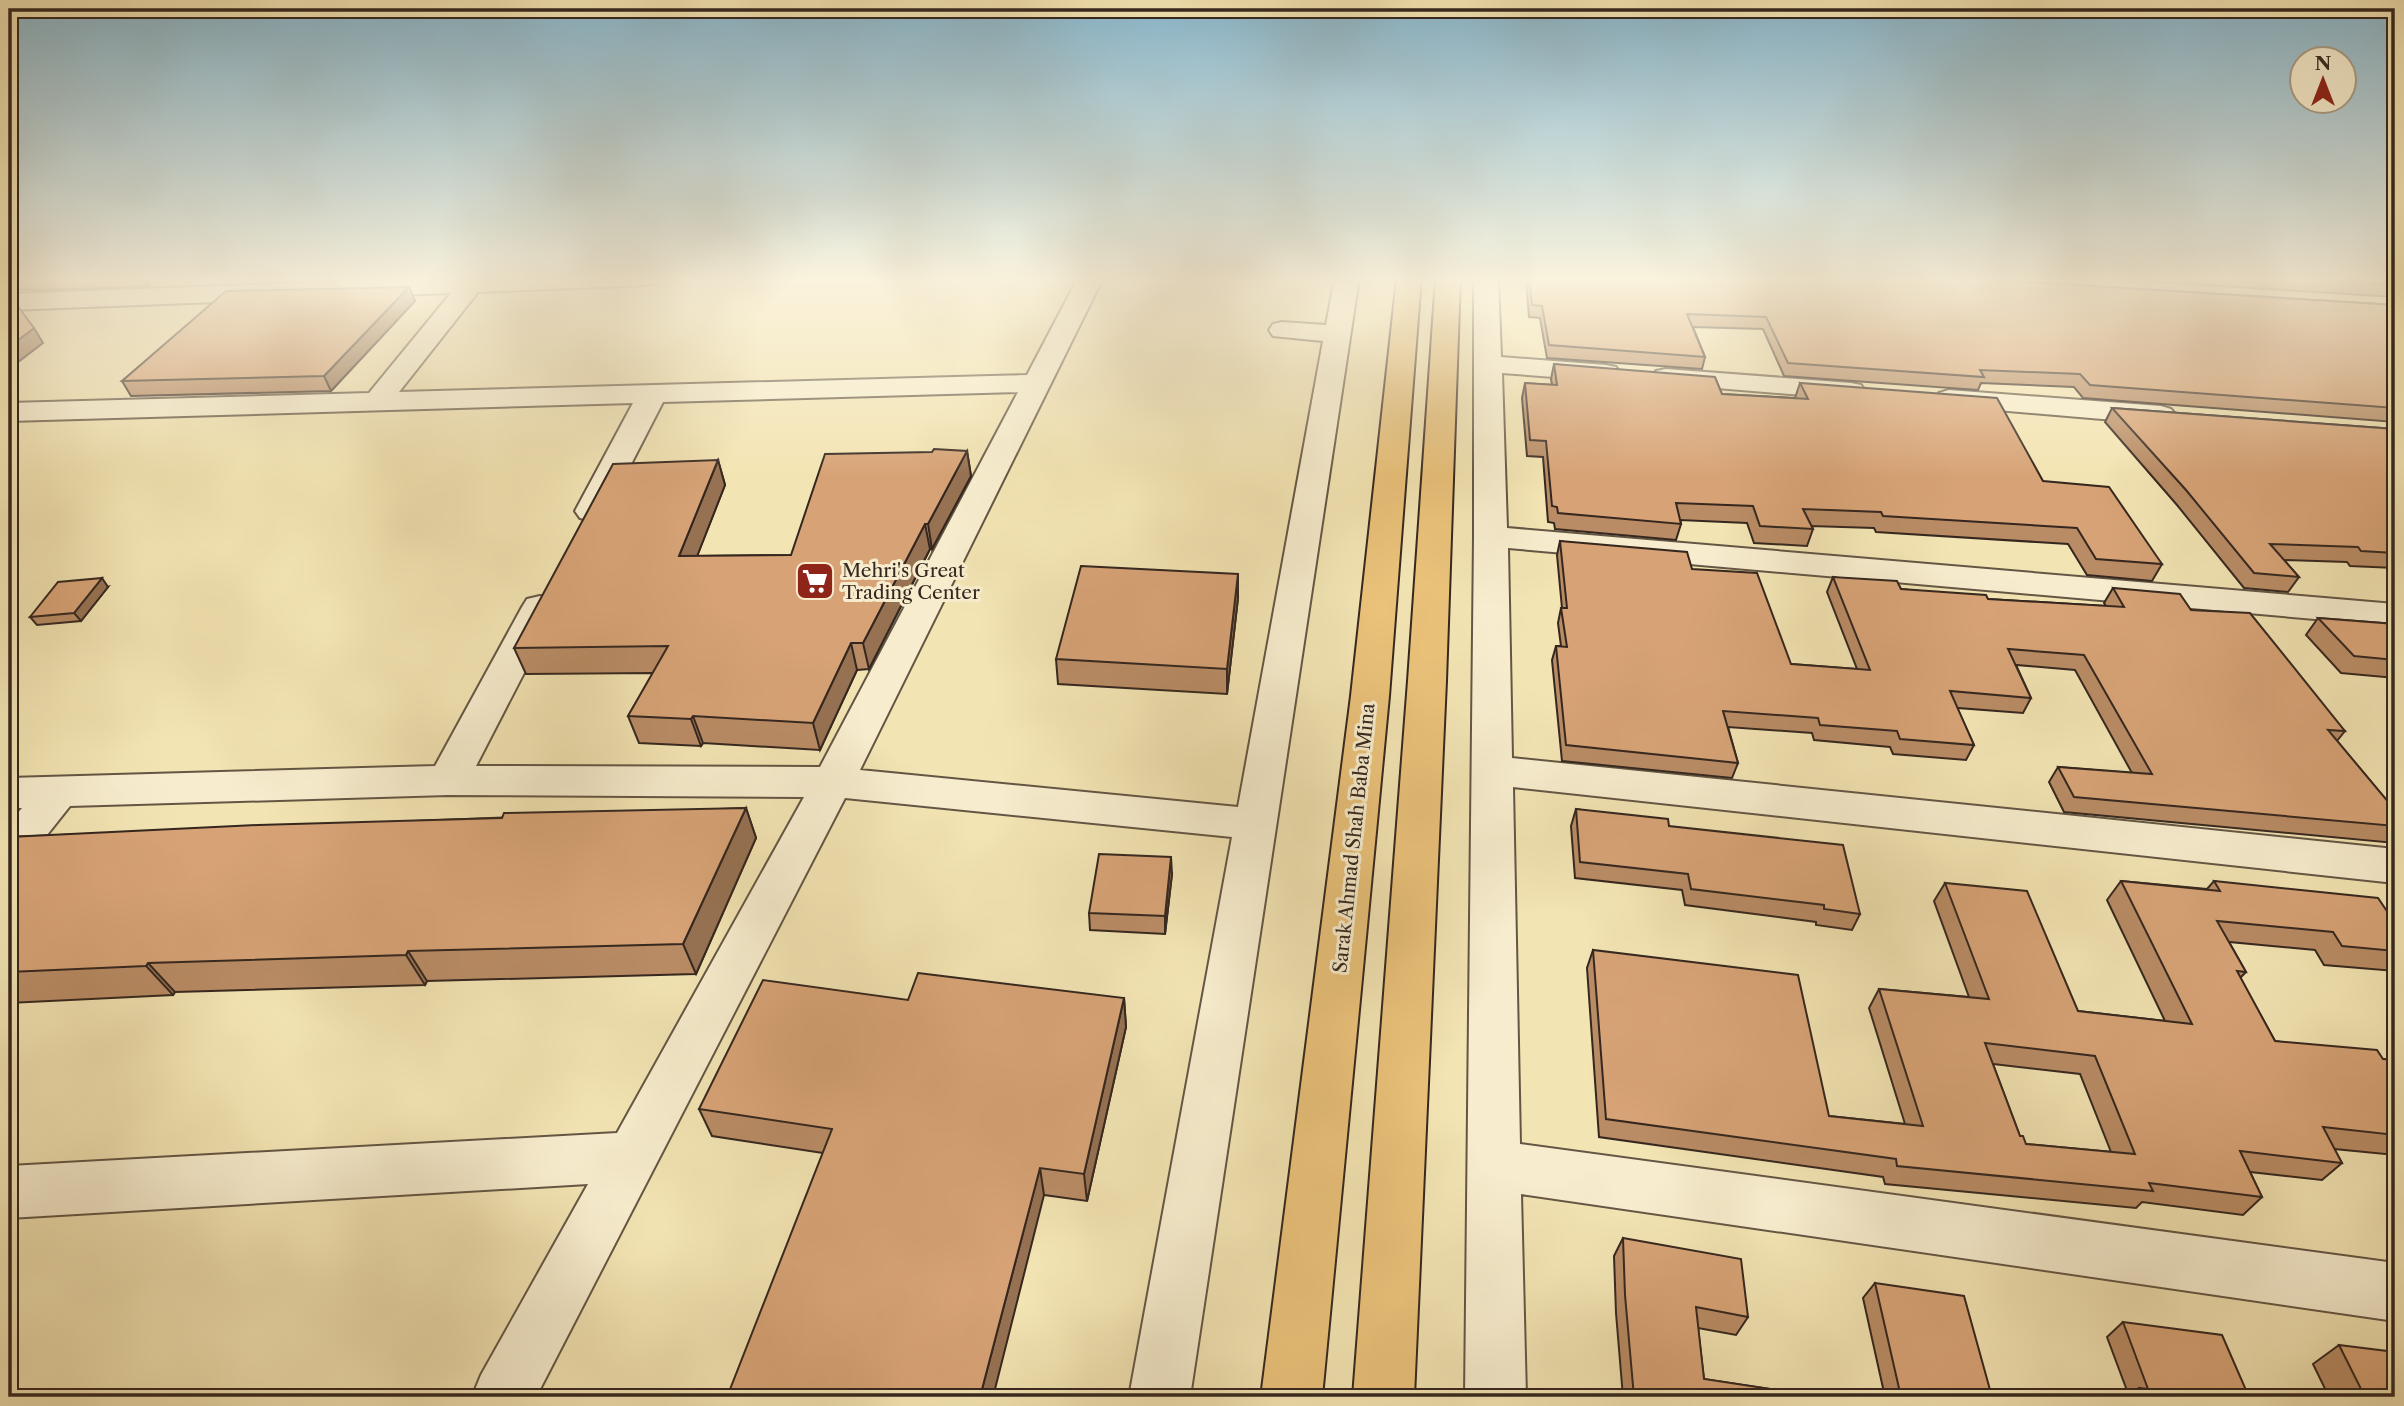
<svg xmlns="http://www.w3.org/2000/svg" width="2404" height="1406" font-family="'Libre Caslon Text',serif">
<style>
.lines{fill:none;stroke-linecap:round;stroke-linejoin:round}
.minor-casing{stroke:#645644;stroke-width:4}
.highway-casing{stroke:#35271f;stroke-width:4}
.minor{fill:#f7edce;fill-rule:evenodd}
.highway{fill:#eac27a;fill-rule:evenodd}
.wall{fill:#b98c65;stroke:#35271f;stroke-width:2;fill-rule:evenodd}
.shaded-wall{fill:#967253;stroke:#35271f;stroke-width:2}
.building{fill:#d7a376;stroke:#35271f;stroke-width:2;fill-rule:evenodd}
.labels{text-anchor:middle;dominant-baseline:central;stroke-width:6;stroke-linejoin:round;paint-order:stroke}
.poi-label{font-size:19px;fill:#35271f;stroke:#f7edce;text-anchor:start}
.street-label{font-size:19px;fill:#35271f;stroke:#f7edce}
</style>
<rect width="100%" height="100%" fill="#f3e4b3"/>
<filter id="stains"><feTurbulence type="fractalNoise" baseFrequency=".00286" numOctaves="4"/><feColorMatrix values="0 0 0 0 .2 0 0 0 0 .09 0 0 0 0 .02 0 0 0 .5 -.17"/></filter>
<radialGradient id="worn" r=".72"><stop offset=".6" stop-color="#630" stop-opacity="0"/><stop offset="1" stop-color="#630" stop-opacity=".3"/></radialGradient>
<g class="lines">
<!-- minor casing -->
<g class="minor-casing">
<path id="minor" d="M 438,278 L 659,278 L 656,283 L 647,285 L 478,292 L 399,392 L 1027,375 L 1078,278 L 1103,278 L 860,770 L 1238,807 L 1323,341 L 1273,336 L 1269,330 L 1273,324 L 1282,322 L 1326,325 L 1335,278 L 1359,278 L 1190,1397 L 1129,1397 L 1232,837 L 845,798 L 536,1397 L 472,1397 L 481,1375 L 588,1184 L 9,1218 L 9,1166 L 617,1133 L 804,797 L 448,795 L 70,806 L 24,864 L 9,868 L 9,823 L 22,808 L 9,808 L 9,778 L 435,766 L 522,607 L 527,599 L 540,596 L 553,599 L 558,607 L 476,766 L 820,767 L 1018,392 L 663,402 L 607,511 L 602,518 L 591,521 L 580,518 L 575,511 L 633,403 L 9,421 L 9,403 L 369,393 L 451,293 L 9,310 L 9,294 Z
M 1474,278 L 1498,278 L 1501,357 L 1606,365 L 1616,367 L 1620,373 L 1616,379 L 1606,381 L 1502,373 L 1507,528 L 2395,604 L 2395,626 L 1508,548 L 1512,758 L 2395,849 L 2395,883 L 1513,787 L 1520,1144 L 2395,1263 L 2395,1321 L 1521,1194 L 1526,1397 L 1465,1397 L 1474,537 Z
M 1666,369 L 1851,383 L 1861,385 L 1865,391 L 1861,397 L 1851,399 L 1656,383 L 1652,377 L 1656,371 Z
M 1949,390 L 2161,406 L 2171,409 L 2176,415 L 2171,421 L 2161,424 L 1939,405 L 1935,399 L 1939,393 Z"/>
</g>
<!-- highway casing -->
<g class="highway-casing">
<path id="highway" d="M 1397,278 L 1421,278 L 1389,696 L 1322,1397 L 1261,1397 L 1351,696 Z
M 1436,278 L 1460,278 L 1446,681 L 1414,1397 L 1353,1397 L 1408,681 Z"/>
</g>
<!-- minor -->
<use href="#minor" class="minor"/>
<!-- highway -->
<use href="#highway" class="highway"/>
</g>
<!-- wall -->
<path class="wall" d="M 9,278 L 149,278 L 149,286 L 45,290 L 9,289 Z
M 1526,278 L 1964,278 L 2395,305 L 2395,422 L 2083,398 L 2074,387 L 1981,383 L 1978,390 L 1784,376 L 1763,329 L 1693,327 L 1705,357 L 1702,369 L 1547,358 L 1540,318 L 1529,317 Z
M 2090,278 L 2395,278 L 2395,297 Z
M 409,287 L 415,301 L 331,391 L 131,396 L 122,381 Z
M 1554,364 L 1722,394 L 1795,398 L 1800,383 L 2043,481 L 2162,564 L 2152,581 L 2087,575 L 2068,544 L 1876,532 L 1874,528 L 1811,526 L 1813,529 L 1807,546 L 1754,543 L 1747,523 L 1680,520 L 1681,524 L 1676,540 L 1555,529 L 1554,523 L 1548,522 L 1543,457 L 1527,456 L 1522,398 L 1525,383 L 1552,385 L 1551,379 Z
M 2112,408 L 2395,429 L 2395,568 L 2350,566 L 2347,562 L 2284,560 L 2299,577 L 2288,592 L 2244,588 L 2177,505 L 2105,422 Z
M 967,451 L 971,476 L 932,549 L 930,549 L 869,669 L 857,670 L 820,750 L 703,743 L 701,746 L 639,743 L 628,716 L 653,673 L 526,674 L 514,648 L 718,460 L 725,485 L 697,556 L 791,555 Z
M 1560,541 L 1692,569 L 1791,664 L 1857,669 L 1827,592 L 1833,577 L 1901,589 L 1988,599 L 2106,606 L 2104,603 L 2113,588 L 2191,610 L 2345,731 L 2337,741 L 2395,810 L 2395,843 L 2064,812 L 2049,782 L 2058,767 L 2132,773 L 2075,670 L 2016,665 L 2031,698 L 2023,713 L 1957,708 L 1974,745 L 1966,760 L 1893,754 L 1890,747 L 1814,740 L 1812,733 L 1728,727 L 1738,763 L 1732,778 L 1562,761 L 1552,660 L 1556,646 L 1561,646 L 1558,623 L 1561,608 L 1562,608 L 1557,555 Z
M 108,587 L 81,621 L 37,625 L 30,617 Z
M 1238,598 L 1227,694 L 1058,684 L 1056,659 Z
M 2318,618 L 2395,624 L 2395,678 L 2341,673 L 2306,635 Z
M 746,808 L 756,838 L 696,974 L 427,981 L 425,985 L 175,992 L 173,995 L 9,1003 L 9,837 Z
M 1576,809 L 1669,826 L 1860,914 L 1852,930 L 1816,925 L 1816,922 L 1685,905 L 1682,890 L 1575,878 L 1571,826 Z
M 1172,874 L 1165,934 L 1090,930 L 1089,913 Z
M 2121,881 L 2207,889 L 2214,881 L 2395,923 L 2395,971 L 2324,965 L 2315,950 L 2229,942 L 2246,972 L 2240,978 L 2275,1041 L 2383,1059 L 2395,1060 L 2395,1155 L 2334,1149 L 2342,1163 L 2322,1180 L 2250,1172 L 2262,1197 L 2243,1215 L 2142,1202 L 2136,1208 L 1885,1184 L 1883,1177 L 1599,1137 L 1587,968 L 1593,950 L 1829,1116 L 1905,1124 L 1869,1008 L 1879,989 L 1969,997 L 1934,901 L 1945,883 L 2078,1011 L 2165,1021 L 2107,900 ZM 1993,1064 L 2080,1074 L 2111,1152 L 2026,1144 L 2020,1136 Z
M 1124,998 L 1126,1027 L 1087,1201 L 1044,1195 L 823,1153 L 712,1136 L 699,1109 L 908,1000 Z
M 1623,1238 L 1748,1317 L 1736,1335 L 1698,1328 L 1704,1379 L 1823,1397 L 1623,1397 L 1616,1313 L 1614,1256 Z
M 1875,1283 L 1992,1397 L 1885,1397 L 1863,1298 Z
M 2123,1322 L 2249,1397 L 2127,1397 L 2129,1396 L 2107,1337 Z
M 2339,1345 L 2395,1397 L 2329,1397 L 2313,1364 Z"/>
<!-- shaded-wall -->
<path class="shaded-wall" d="M 145,278 L 149,278 L 149,286 Z
M 409,287 L 415,301 L 331,391 L 324,376 Z
M 34,328 L 43,343 L 9,369 L 9,347 Z
M 967,451 L 971,476 L 932,549 L 928,524 Z
M 718,460 L 725,485 L 687,582 L 679,556 Z
M 925,524 L 930,549 L 869,669 L 863,643 Z
M 1238,574 L 1238,598 L 1227,694 L 1227,669 Z
M 102,578 L 108,587 L 81,621 L 74,613 Z
M 851,643 L 857,670 L 820,750 L 813,723 Z
M 693,716 L 703,743 L 701,746 L 691,719 Z
M 746,808 L 756,838 L 696,974 L 683,944 Z
M 1171,857 L 1172,874 L 1165,934 L 1165,916 Z
M 408,951 L 427,981 L 425,985 L 406,955 Z
M 148,963 L 175,992 L 173,995 L 146,966 Z
M 1124,998 L 1126,1027 L 1087,1201 L 1084,1174 Z
M 1040,1168 L 1044,1195 L 993,1397 L 980,1397 Z"/>
<!-- building -->
<path class="building" d="M 1529,278 L 1964,278 L 2395,305 L 2395,408 L 2090,385 L 2080,374 L 1980,370 L 1984,377 L 1788,363 L 1766,317 L 1687,314 L 1705,357 L 1549,345 L 1542,306 L 1532,305 Z
M 2289,278 L 2395,278 L 2395,285 Z
M 409,287 L 324,376 L 122,381 L 226,291 Z
M 17,305 L 34,328 L 9,347 L 9,311 Z
M 1554,364 L 1715,377 L 1722,394 L 1808,399 L 1800,383 L 1997,398 L 2043,481 L 2109,487 L 2162,564 L 2096,559 L 2077,528 L 1883,516 L 1881,512 L 1803,509 L 1813,529 L 1760,526 L 1753,506 L 1676,503 L 1681,524 L 1558,513 L 1557,507 L 1552,506 L 1546,441 L 1530,440 L 1525,383 L 1557,385 Z
M 2112,408 L 2395,429 L 2395,553 L 2361,551 L 2358,547 L 2270,544 L 2299,577 L 2254,573 L 2186,490 Z
M 934,449 L 967,451 L 928,524 L 925,524 L 863,643 L 851,643 L 813,723 L 693,716 L 691,719 L 628,716 L 668,646 L 514,648 L 613,464 L 718,460 L 679,556 L 791,555 L 825,454 L 932,452 Z
M 1560,541 L 1687,552 L 1692,569 L 1757,573 L 1791,664 L 1870,670 L 1833,577 L 1897,581 L 1901,589 L 1986,595 L 1988,599 L 2124,607 L 2113,588 L 2180,594 L 2191,610 L 2250,613 L 2345,731 L 2328,730 L 2395,810 L 2395,826 L 2074,797 L 2058,767 L 2152,774 L 2084,655 L 2008,649 L 2031,698 L 1950,691 L 1974,745 L 1900,739 L 1897,731 L 1820,725 L 1818,718 L 1723,711 L 1738,763 L 1566,745 L 1556,646 L 1567,647 L 1561,608 L 1567,608 Z
M 1081,566 L 1238,574 L 1227,669 L 1056,659 Z
M 102,578 L 74,613 L 30,617 L 58,582 Z
M 2318,618 L 2395,624 L 2395,660 L 2354,656 Z
M 746,808 L 683,944 L 408,951 L 406,955 L 148,963 L 146,966 L 9,972 L 9,837 L 258,825 L 502,818 L 504,813 Z
M 1576,809 L 1668,819 L 1669,826 L 1843,845 L 1860,914 L 1824,909 L 1824,905 L 1691,889 L 1688,874 L 1580,862 Z
M 1099,854 L 1171,857 L 1165,916 L 1089,913 Z
M 2121,881 L 2220,891 L 2214,881 L 2378,898 L 2395,923 L 2395,951 L 2342,946 L 2333,932 L 2217,921 L 2246,972 L 2237,971 L 2275,1041 L 2377,1050 L 2383,1059 L 2395,1060 L 2395,1135 L 2323,1127 L 2342,1163 L 2240,1151 L 2262,1197 L 2149,1183 L 2153,1191 L 1897,1166 L 1896,1159 L 1606,1119 L 1593,950 L 1798,975 L 1829,1116 L 1923,1126 L 1879,989 L 1989,999 L 1945,883 L 2027,891 L 2078,1011 L 2192,1024 ZM 1985,1043 L 2095,1056 L 2135,1154 L 2026,1144 L 2023,1136 L 2020,1136 Z
M 918,973 L 1124,998 L 1084,1174 L 1040,1168 L 980,1397 L 727,1397 L 832,1129 L 699,1109 L 763,980 L 908,1000 Z
M 1623,1238 L 1741,1259 L 1748,1317 L 1696,1307 L 1704,1379 L 1823,1397 L 1634,1397 L 1625,1295 Z
M 1875,1283 L 1964,1296 L 1992,1397 L 1901,1397 Z
M 2123,1322 L 2222,1335 L 2249,1397 L 2142,1397 L 2139,1388 L 2148,1389 Z
M 2339,1345 L 2395,1352 L 2395,1397 L 2365,1397 Z"/>
<!-- sky -->
<linearGradient id="sky" x2="0" y2="1"><stop stop-color="#89b8ce"/><stop offset="0.59" stop-color="#faf3dd"/><stop offset="1" stop-color="#faf3dd" stop-opacity="0"/></linearGradient>
<rect width="2404" height="475" fill="url(#sky)"/>
<!-- icons -->
<defs>
<g id="supermarket-square" transform="scale(2.0125)"><rect x="-9" y="-9" width="18" height="18" rx="4" fill="#8f2418" stroke="#f7edce"/><path d="M-6-5.5h2.5l.6 2H6L4.5 2H-2.5L-4.4-4H-6ZM-1.5 3.2a1.3 1.3 0 1 0 .1 0ZM3 3.2a1.3 1.3 0 1 0 .1 0Z" fill="#fff"/></g>
</defs>
<g fill-rule="evenodd">
<use href="#supermarket-square" x="815" y="581"/>
</g>
<g class="labels">
<!-- poi labels -->
<g class="poi-label">
<text x="842" y="570">Mehri's Great<tspan x="842" dy="22">Trading Center</tspan></text>
</g>
<!-- street labels -->
<g class="street-label">
<text transform="translate(1354 838) rotate(-84)">Sarak Ahmad Shah Baba Mina</text>
</g>
</g>
<!-- margin -->
<rect width="2404" height="1406" fill="none" stroke="#f3e4b3" stroke-width="35"/>
<rect x="10" y="10" width="2383" height="1385" fill="none" stroke="#35271f" stroke-width="3.5"/>
<rect x="18" y="18" width="2369" height="1371" fill="none" stroke="#35271f" stroke-width="2"/>
<!-- north arrow -->
<g transform="translate(2323 80)"><circle r="33" fill="#f7edce" stroke="#a99e88" stroke-width="2"/>
<path d="M0-5L12 26L0 18L-12 26Z" fill="#8f2418"/>
<text y="-10" font-size="19" font-weight="bold" text-anchor="middle" fill="#35271f">N</text>
</g>
<rect width="100%" height="100%" filter="url(#stains)"/>
<rect width="100%" height="100%" fill="url(#worn)"/>
</svg>
